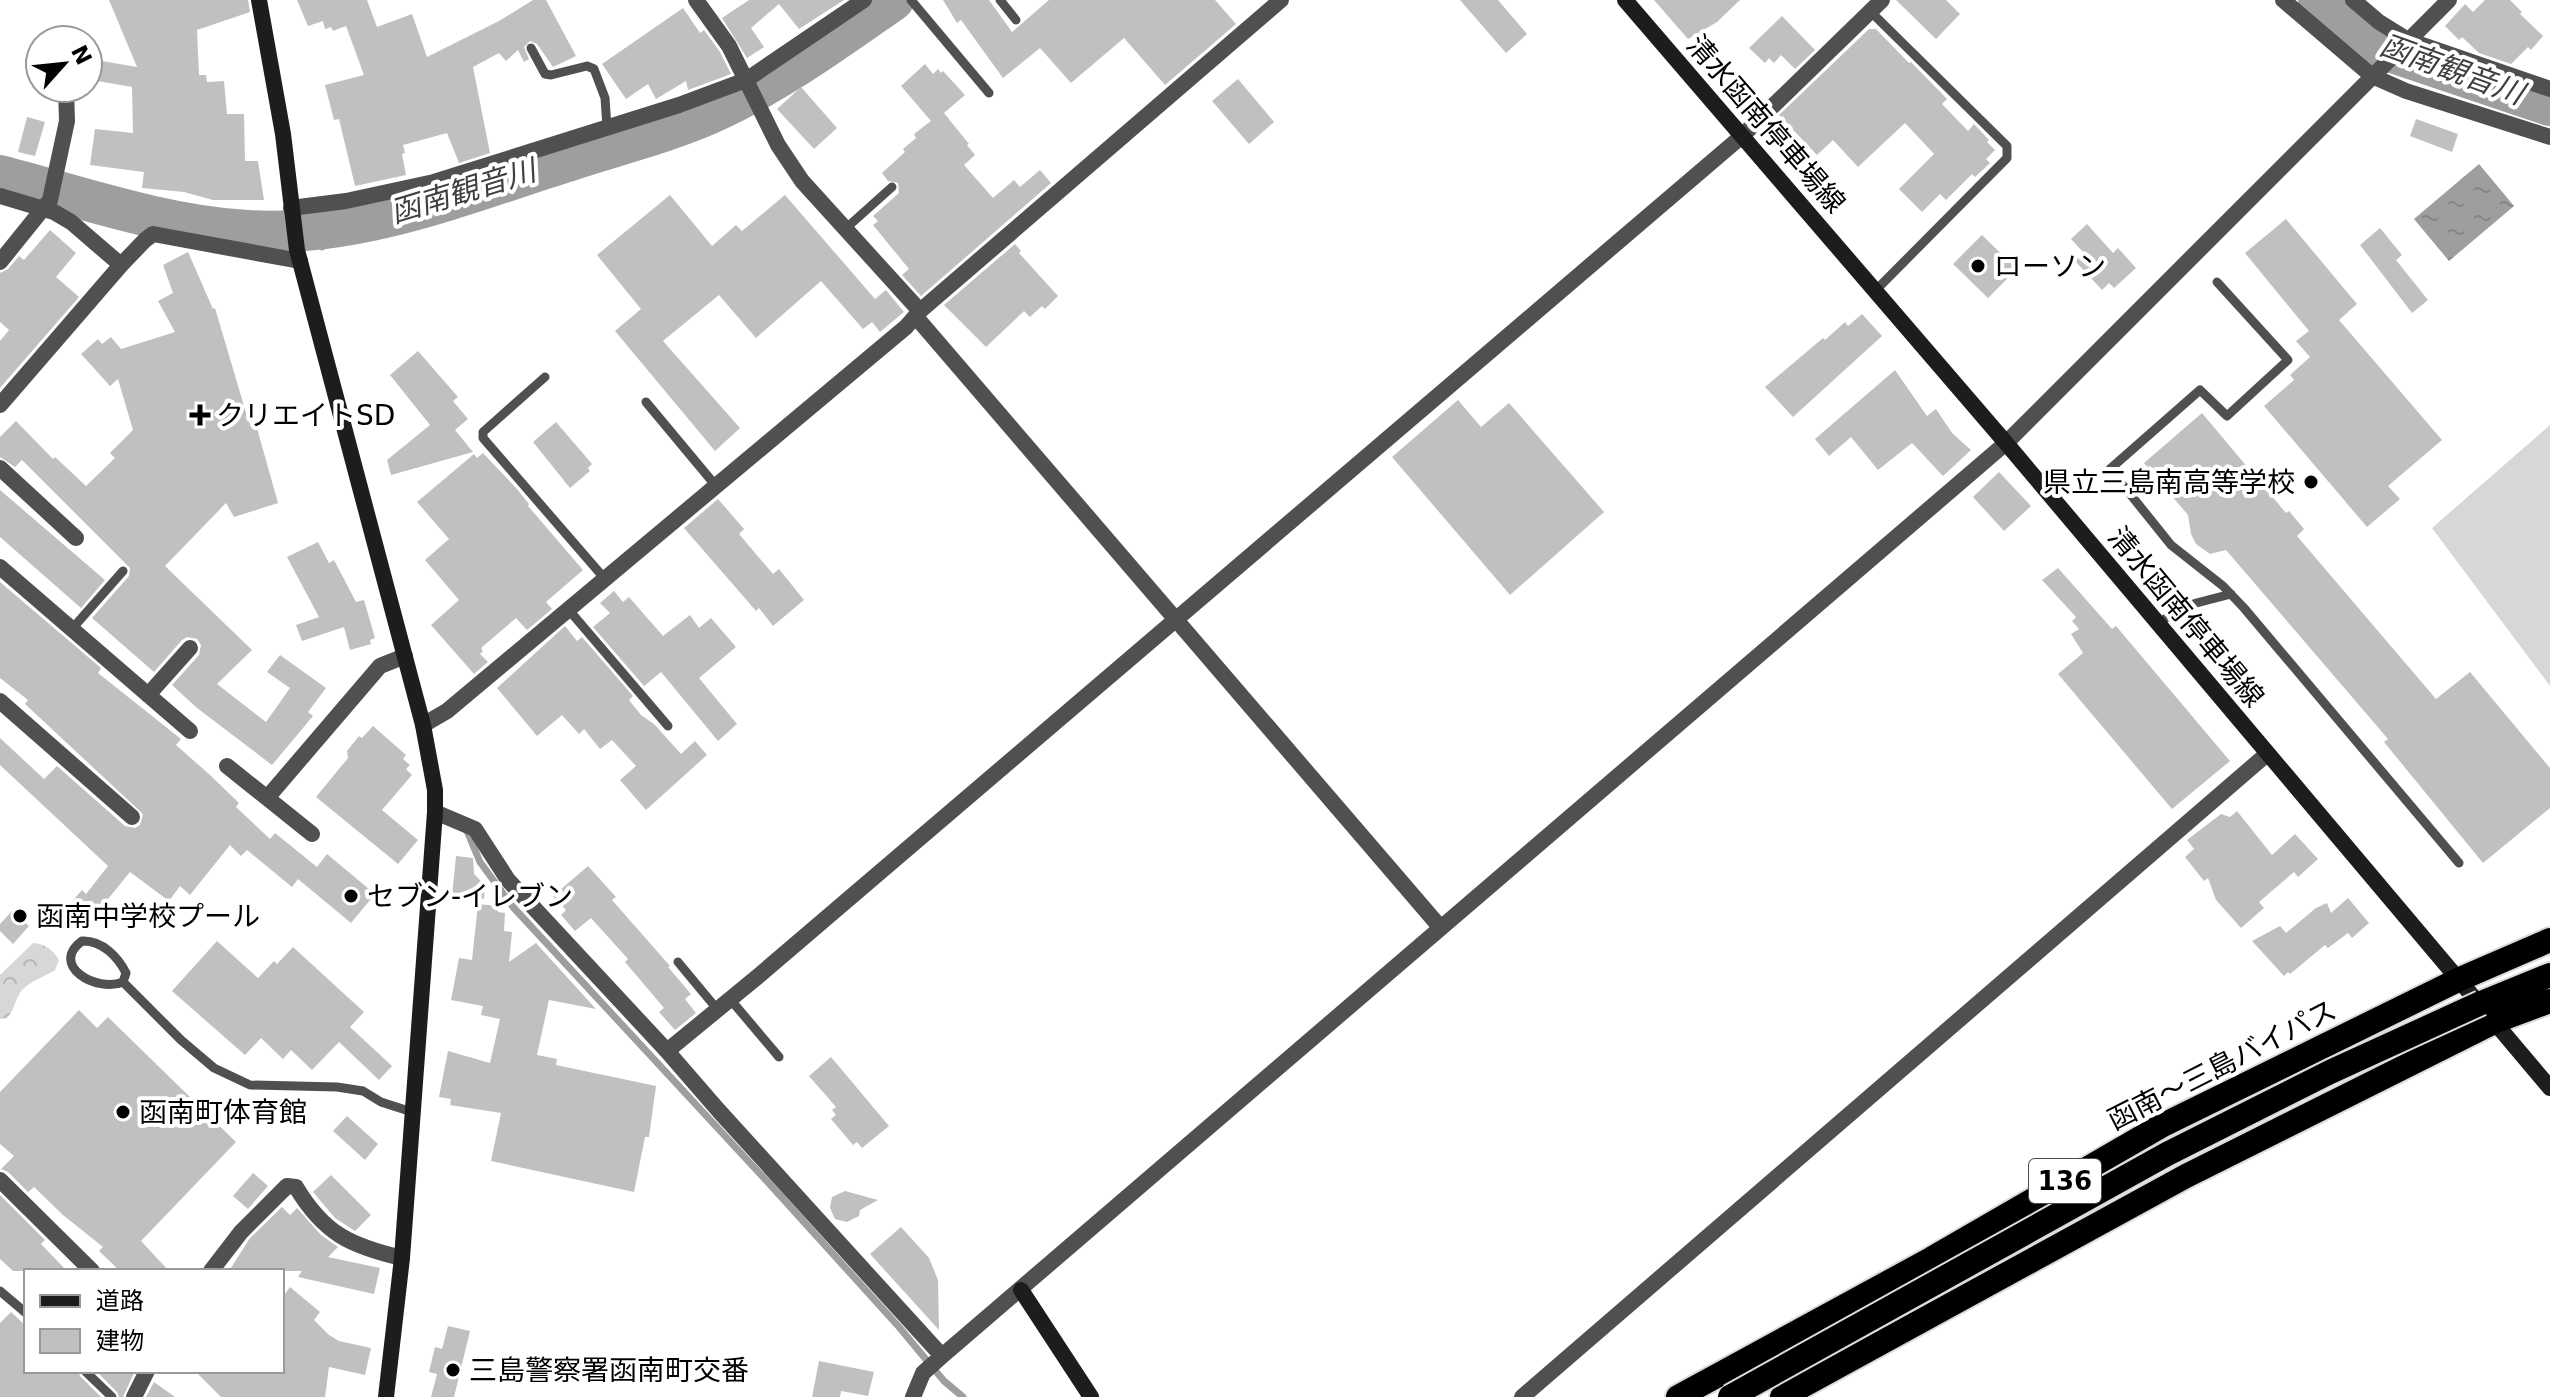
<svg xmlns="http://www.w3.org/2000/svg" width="2550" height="1397" font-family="'DejaVu Sans','Noto Sans JP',sans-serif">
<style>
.forest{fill:url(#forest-crowns)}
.garden{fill:#d7d7d7}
.water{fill:url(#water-ripples)}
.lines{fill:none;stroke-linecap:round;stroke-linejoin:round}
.stream{stroke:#9e9e9e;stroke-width:7}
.river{stroke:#9e9e9e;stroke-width:42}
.building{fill:#c0c0c0}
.highway-casing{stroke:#dbdbdb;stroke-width:28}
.lane{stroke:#505050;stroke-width:9}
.street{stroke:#505050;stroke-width:16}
.secondary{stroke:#1d1d1d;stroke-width:16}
.highway{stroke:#000;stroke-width:24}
.highway-bridge-casing{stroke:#dbdbdb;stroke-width:28;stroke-linecap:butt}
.highway-bridge{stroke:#000;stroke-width:24}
.poi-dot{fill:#000;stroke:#fff;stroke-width:3}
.labels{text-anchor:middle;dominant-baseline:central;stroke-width:8;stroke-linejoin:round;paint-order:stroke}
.shield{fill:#fff;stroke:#4c4c4c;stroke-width:2}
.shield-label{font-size:26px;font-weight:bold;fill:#000}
.street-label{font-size:28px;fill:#000;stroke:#fff}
.poi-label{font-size:28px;fill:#000;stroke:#fff;text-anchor:start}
.water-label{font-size:30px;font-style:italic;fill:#3f3f3f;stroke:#fff}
</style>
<defs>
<pattern id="forest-crowns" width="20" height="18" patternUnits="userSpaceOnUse" patternTransform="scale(2)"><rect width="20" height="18" fill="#d7d7d7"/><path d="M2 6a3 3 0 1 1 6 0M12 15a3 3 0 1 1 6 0" fill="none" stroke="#b7b7b7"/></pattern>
<pattern id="water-ripples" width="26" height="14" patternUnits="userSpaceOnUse" patternTransform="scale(2)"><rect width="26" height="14" fill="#9e9e9e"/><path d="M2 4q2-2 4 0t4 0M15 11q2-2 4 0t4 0" fill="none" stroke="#868686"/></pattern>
</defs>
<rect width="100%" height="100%" fill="#fff"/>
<!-- forest -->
<path class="forest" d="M 33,943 C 45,944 52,949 59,960 L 55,970 C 44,977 31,981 22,990 C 15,998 15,1010 7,1018 L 0,1019 L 0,975 Z"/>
<!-- garden -->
<path class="garden" d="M 2550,425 L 2550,686 L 2432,528 Z"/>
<!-- water -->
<path class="water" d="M 2479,164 L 2514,206 L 2449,261 L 2414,219 Z"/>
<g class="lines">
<!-- stream -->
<path class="stream" d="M 317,229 L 322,247
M 467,831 L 480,862 L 513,907 L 775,1190 L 899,1327 L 944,1381 L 963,1397"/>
<!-- river -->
<path class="river" d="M 2319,0 L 2378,47 L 2550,105
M 0,176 C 81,197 163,226 247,231 C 356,238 463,194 564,162 C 615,145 670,132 719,109 C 781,80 837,39 893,0"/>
</g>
<!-- building -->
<path class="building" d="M 109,0 L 248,0 L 250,12 L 197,30 L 199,75 L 206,75 L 207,82 L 224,81 L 227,114 L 244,114 L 245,161 L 258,161 L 264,200 L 213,200 L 184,192 L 142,188 L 144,172 L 90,165 L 95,129 L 133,133 L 132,87 L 92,80 L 96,60 L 137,67 Z
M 297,0 L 367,0 L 377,27 L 412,14 L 427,57 L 499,21 L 533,0 L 546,0 L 576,56 L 553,67 L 537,44 L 530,41 L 524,47 L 529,59 L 524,62 L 518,50 L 506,61 L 499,53 L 473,67 L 490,153 L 459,163 L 447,133 L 403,145 L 405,153 L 402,154 L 406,175 L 355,186 L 339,119 L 334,120 L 325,85 L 364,75 L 346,26 L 333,31 L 331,27 L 325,29 L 323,21 L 308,26 Z
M 749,0 L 844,0 L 799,29 L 779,4 L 751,28 L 764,47 L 747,58 L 722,18 Z
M 943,0 L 989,0 L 1012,32 L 1049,0 L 1215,0 L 1236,24 L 1165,85 L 1124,38 L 1071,83 L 1040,48 L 1003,78 L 961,20 L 957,23 Z
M 1460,0 L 1498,0 L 1527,34 L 1506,53 Z
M 1654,0 L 1740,0 L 1717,22 L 1688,39 Z
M 1896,0 L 1946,0 L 1960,14 L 1936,39 Z
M 2485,0 L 2510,0 L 2522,12 L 2520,14 L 2543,36 L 2531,50 L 2528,47 L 2511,64 L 2479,53 L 2462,37 L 2459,40 L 2445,26 L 2465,4 L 2473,12 Z
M 683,8 L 700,33 L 704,30 L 720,52 L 731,74 L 688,90 L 686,81 L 656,99 L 648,84 L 626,99 L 602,64 Z
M 1782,16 L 1815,50 L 1795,69 L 1781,55 L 1774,63 L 1769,58 L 1765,63 L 1749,48 Z
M 1869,29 L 1876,29 L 1909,63 L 1911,62 L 1947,99 L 1942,104 L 1968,131 L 1974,124 L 1989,140 L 1987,142 L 1995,150 L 1986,159 L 1990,163 L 1975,177 L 1972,174 L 1946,200 L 1940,194 L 1922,212 L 1899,189 L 1934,154 L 1905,123 L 1858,167 L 1833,140 L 1817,155 L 1779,115 Z
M 925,64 L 933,74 L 938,69 L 941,73 L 943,71 L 965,95 L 944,113 L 969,144 L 967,145 L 975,155 L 964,165 L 993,198 L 1014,180 L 1020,187 L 1040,170 L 1051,183 L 921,296 L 902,275 L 909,269 L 873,225 L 878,221 L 873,216 L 899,193 L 898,183 L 888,181 L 882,173 L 905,152 L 903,149 L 916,138 L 914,134 L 931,121 L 901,86 Z
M 1238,79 L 1274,122 L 1249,144 L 1212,101 Z
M 801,87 L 837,128 L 814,149 L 777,109 Z
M 27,117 L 45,122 L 35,156 L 18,152 Z
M 2416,119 L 2458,134 L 2452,152 L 2410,136 Z
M 670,195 L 712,246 L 736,225 L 742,231 L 785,195 L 875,299 L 886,290 L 904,312 L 880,332 L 872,322 L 863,329 L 821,281 L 756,338 L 719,295 L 663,341 L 740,428 L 715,451 L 615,331 L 641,309 L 597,255 Z
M 2286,219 L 2357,304 L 2339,320 L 2442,440 L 2388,486 L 2400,499 L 2367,527 L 2264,406 L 2294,380 L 2290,375 L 2310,357 L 2296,341 L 2309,331 L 2245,253 Z
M 2087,224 L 2113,253 L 2118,248 L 2136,268 L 2114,288 L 2109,283 L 2102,290 L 2075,261 L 2084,253 L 2071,239 Z
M 2380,228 L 2402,255 L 2396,260 L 2428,300 L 2412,313 L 2360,245 Z
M 50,230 L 76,253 L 56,277 L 79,297 L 0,388 L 0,341 L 9,330 L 0,322 L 0,273 L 8,269 L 19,256 L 24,260 Z
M 1982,235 L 2017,269 L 1988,298 L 1953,264 Z
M 1015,244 L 1021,251 L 1019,253 L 1058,296 L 1045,309 L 1042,306 L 1030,317 L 1024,311 L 986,347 L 944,305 Z
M 188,252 L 213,309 L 215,308 L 249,423 L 255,421 L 278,503 L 234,517 L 226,503 L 165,566 L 252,650 L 217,684 L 266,722 L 290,688 L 267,672 L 280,655 L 326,688 L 308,712 L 313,716 L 272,765 L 197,708 L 172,685 L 199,655 L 201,645 L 197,639 L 187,637 L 182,640 L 154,672 L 92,618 L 129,576 L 130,568 L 22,460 L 15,467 L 0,457 L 0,437 L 16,421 L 53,459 L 55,457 L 86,486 L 115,458 L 110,453 L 133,430 L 118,379 L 110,386 L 81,354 L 98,339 L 102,344 L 111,337 L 121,349 L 175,332 L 158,301 L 173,293 L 163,265 Z
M 1862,314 L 1882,336 L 1793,417 L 1765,387 L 1823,338 L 1825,340 L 1845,322 L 1848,326 Z
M 418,351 L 458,397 L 453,401 L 468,419 L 455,430 L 473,452 L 391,475 L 387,460 L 430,425 L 390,375 Z
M 1895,370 L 1927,416 L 1936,409 L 1952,433 L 1971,450 L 1943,476 L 1912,443 L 1878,470 L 1851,437 L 1829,456 L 1815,439 Z
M 1458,400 L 1481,427 L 1509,403 L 1604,512 L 1510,595 L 1392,457 Z
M 2202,413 L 2286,513 L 2289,511 L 2304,529 L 2297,536 L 2436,699 L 2470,672 L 2550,768 L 2550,808 L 2483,863 L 2384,742 L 2388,739 L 2226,550 L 2210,554 L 2196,544 L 2191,534 L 2188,515 L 2144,463 Z
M 556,422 L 592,464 L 588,468 L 590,471 L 570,488 L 533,442 Z
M 483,453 L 517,489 L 529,504 L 528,506 L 583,570 L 546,602 L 552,609 L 527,630 L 516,618 L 481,648 L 483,651 L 480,654 L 488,662 L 474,674 L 431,625 L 459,600 L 425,560 L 449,539 L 417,502 L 474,454 L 477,458 Z
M 1999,472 L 2031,506 L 2004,531 L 1973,497 Z
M 0,490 L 105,580 L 81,608 L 0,537 Z
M 718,499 L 744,529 L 739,534 L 773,574 L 779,569 L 804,600 L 773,626 L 759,608 L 756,611 L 684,528 Z
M 318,542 L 329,563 L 334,560 L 356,602 L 364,600 L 375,638 L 370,640 L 371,644 L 350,650 L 344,627 L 302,641 L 296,625 L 319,617 L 287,557 Z
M 2058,568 L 2112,629 L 2116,626 L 2230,761 L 2172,809 L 2058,674 L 2083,653 L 2071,634 L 2079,629 L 2072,621 L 2076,617 L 2042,580 Z
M 0,582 L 101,668 L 98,673 L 181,739 L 176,745 L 210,775 L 239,803 L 236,807 L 270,839 L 275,833 L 317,867 L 327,854 L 375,894 L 351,923 L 298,879 L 292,887 L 247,850 L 241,856 L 230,845 L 190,895 L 180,886 L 169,901 L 130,872 L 91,920 L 87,916 L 75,930 L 59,916 L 82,890 L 86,894 L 108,866 L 0,765 L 0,738 L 44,779 L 57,766 L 125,826 L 135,828 L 140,825 L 143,814 L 25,704 L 28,700 L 0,678 Z
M 614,591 L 623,602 L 629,597 L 663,636 L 690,615 L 699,628 L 711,618 L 736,647 L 699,678 L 737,724 L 718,741 L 661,672 L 644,686 L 593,627 L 610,613 L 600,603 Z
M 565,626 L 577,641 L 582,637 L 633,696 L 629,700 L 641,715 L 654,724 L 681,754 L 695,741 L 707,755 L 646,810 L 620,780 L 636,766 L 612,740 L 600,749 L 584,729 L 579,734 L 562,715 L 537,736 L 497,688 Z
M 373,726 L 406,755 L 403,759 L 410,765 L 406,769 L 412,775 L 382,810 L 418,840 L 398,864 L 316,797 L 348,758 L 347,751 L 359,736 L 362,738 Z
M 2237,811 L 2272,855 L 2295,834 L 2318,859 L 2298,877 L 2294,872 L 2259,902 L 2264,908 L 2241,928 L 2216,900 L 2208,878 L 2204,881 L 2185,857 L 2194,849 L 2187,840 L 2221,814 L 2230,817 Z
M 456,856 L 473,858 L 474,874 L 485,885 L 484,899 L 452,896 Z
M 588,866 L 616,897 L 612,900 L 670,966 L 668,967 L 691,994 L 685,999 L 696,1013 L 675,1030 L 659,1012 L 664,1008 L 625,962 L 628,959 L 591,918 L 575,931 L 561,915 L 566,910 L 553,896 Z
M 2348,898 L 2369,923 L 2352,938 L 2348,933 L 2328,948 L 2325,945 L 2290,974 L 2288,972 L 2284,976 L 2252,941 L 2280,926 L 2286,933 L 2316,908 L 2327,903 L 2331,913 Z
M 478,904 L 498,906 L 498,912 L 505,913 L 504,931 L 512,932 L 509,962 L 536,943 L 596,1009 L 549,1000 L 537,1055 L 557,1059 L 556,1065 L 656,1086 L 649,1137 L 645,1137 L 634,1192 L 491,1161 L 501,1113 L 450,1105 L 451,1099 L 439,1097 L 448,1051 L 490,1063 L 500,1019 L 481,1015 L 483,1006 L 451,1000 L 459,958 L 472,960 Z
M 12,911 L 29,926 L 13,944 L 0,931 L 0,924 Z
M 217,941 L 258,978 L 274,961 L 277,964 L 293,947 L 364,1012 L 350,1027 L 392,1066 L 379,1080 L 339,1042 L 312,1070 L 291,1050 L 283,1059 L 261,1038 L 245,1055 L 172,991 Z
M 79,1010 L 97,1028 L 108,1017 L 236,1142 L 141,1241 L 169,1271 L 120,1271 L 99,1251 L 103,1247 L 63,1215 L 34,1187 L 28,1192 L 8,1172 L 1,1169 L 14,1156 L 0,1144 L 0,1092 Z
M 831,1057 L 889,1126 L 862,1148 L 857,1142 L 853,1145 L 831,1119 L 836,1115 L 832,1110 L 836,1107 L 809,1076 Z
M 347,1116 L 378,1144 L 365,1160 L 333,1131 Z
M 253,1173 L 268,1186 L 248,1209 L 233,1196 Z
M 331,1175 L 371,1215 L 355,1231 L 335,1218 L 313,1192 Z
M 845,1191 L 878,1200 L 860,1210 L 859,1216 L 847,1222 L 835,1219 L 830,1208 L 832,1197 Z
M 0,1195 L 45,1240 L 41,1244 L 67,1271 L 13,1271 L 0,1259 Z
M 282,1207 L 290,1215 L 297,1208 L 321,1235 L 338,1247 L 328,1257 L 380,1268 L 374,1294 L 298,1277 L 302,1271 L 229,1271 L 250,1238 Z
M 901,1227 L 929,1258 L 938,1280 L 939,1330 L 870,1254 Z
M 290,1287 L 320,1312 L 314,1320 L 329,1335 L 339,1341 L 371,1348 L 365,1375 L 329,1367 L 325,1397 L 221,1397 L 195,1371 L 282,1371 L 282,1298 Z
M 11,1312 L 26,1326 L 26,1371 L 78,1371 L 80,1376 L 101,1397 L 0,1397 L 0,1323 Z
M 448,1326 L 470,1331 L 454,1397 L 431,1397 L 437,1374 L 429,1372 L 435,1347 L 442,1349 Z
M 819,1361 L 874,1372 L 868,1396 L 841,1391 L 840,1397 L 812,1397 Z
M 96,1371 L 135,1371 L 123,1397 L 119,1397 L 117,1392 Z
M 154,1382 L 175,1397 L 146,1397 Z"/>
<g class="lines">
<!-- highway casing -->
<g class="highway-casing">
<path id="highway" d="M 2481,1003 L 2550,975
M 1678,1397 L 1931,1259 L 2161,1126 L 2460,979 L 2550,940
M 1782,1397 L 2186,1176 L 2496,1021 L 2550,1001"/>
</g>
<!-- lane -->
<path class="lane" d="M 911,0 L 989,93
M 1000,0 L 1016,20
M 1871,12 L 2007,146 L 2007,158 L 1875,291
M 531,48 L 545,74 L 551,75 L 587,66 L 594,69 L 605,98 L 607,127
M 844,230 L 892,187
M 2217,282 L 2288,360 L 2227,416 L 2200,390 L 2110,469 L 2171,545 L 2223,586 L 2244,608 L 2459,863
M 545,377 L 483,432 L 483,438 L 605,579
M 646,402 L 716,486
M 568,609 L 668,726
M 2158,624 L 2181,607 L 2231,594
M 71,630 L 123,571
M 678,962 L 717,1009
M 123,982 L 126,973 C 118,957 102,940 82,941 C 49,965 96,993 123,982 L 181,1040 L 214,1068 L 250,1085 L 337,1087 L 363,1091 L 381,1102 L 412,1112
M 730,999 L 779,1057
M 0,1291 L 26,1313
M 85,1371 L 112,1397"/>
<!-- street -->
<path class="street" d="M 696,0 L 729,46 L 778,145 L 802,181 L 920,311
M 2283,0 L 2372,76 L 2406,91 L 2550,137
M 2353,0 L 2379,22 L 2408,40 L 2550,89
M 0,196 L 54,212 L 71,222 L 121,265 L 145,240 L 153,234 L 300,261
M 291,208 L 346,201 L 434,182 L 679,105 L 746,80 L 864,0
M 0,262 L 50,200 L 67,121 L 66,88
M 916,317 L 1440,927
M 0,405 L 121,265
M 0,468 L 76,538
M 0,567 L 190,731
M 148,695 L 190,648
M 0,701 L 132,817
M 423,725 L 447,711 L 906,327 L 920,311 L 1281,0
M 227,766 L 312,834
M 267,798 L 380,666 L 405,656
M 435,812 L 475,829 L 508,880 L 667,1051 L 756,978 L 1742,136 L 1882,0
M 667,1051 L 719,1111 L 942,1356
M 0,1180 L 92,1271
M 211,1271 L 241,1232 L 287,1186 L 296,1187 C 324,1234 351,1246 402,1258
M 134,1397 L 147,1371
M 913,1397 L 923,1373 L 942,1356 L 2006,443 L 2449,0
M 1522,1397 L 2267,754"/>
<!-- secondary -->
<path class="secondary" d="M 259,0 L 283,134 L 297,250 L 423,725 L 435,790 L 435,812 L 402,1258 L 386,1397
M 1625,0 L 2006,443 L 2550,1088
M 1021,1290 L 1091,1397"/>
<!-- highway -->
<use href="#highway" class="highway"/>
<!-- highway-bridge casing -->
<g class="highway-bridge-casing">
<path id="highway-bridge" d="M 1730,1397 L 2167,1154 L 2330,1072 L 2481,1003"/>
</g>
<!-- highway-bridge -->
<use href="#highway-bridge" class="highway-bridge"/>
</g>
<!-- markers -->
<g class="poi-dot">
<circle cx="1978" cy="266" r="8"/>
<path d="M196 403h8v8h8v8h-8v8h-8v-8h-8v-8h8z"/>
<circle cx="2311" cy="482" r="8"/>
<circle cx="351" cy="896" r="8"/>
<circle cx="20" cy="916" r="8"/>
<circle cx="123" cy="1112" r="8"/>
<circle cx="453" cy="1370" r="8"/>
</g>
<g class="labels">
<!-- shield labels -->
<rect class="shield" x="2029" y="1159" width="72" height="44" rx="6"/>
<g class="shield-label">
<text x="2065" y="1181">136</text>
</g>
<!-- street labels -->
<g class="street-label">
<text transform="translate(1766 124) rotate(49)">清水函南停車場線</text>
<text transform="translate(2186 617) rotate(50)">清水函南停車場線</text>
<text transform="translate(2222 1065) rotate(-27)">函南～三島バイパス</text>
</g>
<!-- poi labels -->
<g class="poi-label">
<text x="1994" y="266">ローソン</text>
<text x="216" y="415">クリエイトSD</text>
<text x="2295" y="482" text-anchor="end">県立三島南高等学校</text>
<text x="367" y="896">セブン-イレブン</text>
<text x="36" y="916">函南中学校プール</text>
<text x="139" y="1112">函南町体育館</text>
<text x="469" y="1370">三島警察署函南町交番</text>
</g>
<!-- water labels -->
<g class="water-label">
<text transform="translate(2452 69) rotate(20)">函南観音川</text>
<text transform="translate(463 191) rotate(-17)">函南観音川</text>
</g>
</g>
<!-- legend -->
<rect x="24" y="1269" width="260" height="104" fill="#ffffff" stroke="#999999" stroke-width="2"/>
<rect x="40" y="1295" width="40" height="12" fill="#1d1d1d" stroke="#999999" stroke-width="2"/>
<text x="96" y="1309" font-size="24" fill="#000000">道路</text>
<rect x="40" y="1329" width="40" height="24" fill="#c0c0c0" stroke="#999999" stroke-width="2"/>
<text x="96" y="1349" font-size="24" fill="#000000">建物</text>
<!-- north arrow -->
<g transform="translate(64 64) rotate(63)"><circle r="38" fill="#ffffff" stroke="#999999" stroke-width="2"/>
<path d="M0-6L14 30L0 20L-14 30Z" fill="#000000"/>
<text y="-12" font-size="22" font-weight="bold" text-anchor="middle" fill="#000000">N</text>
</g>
</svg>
